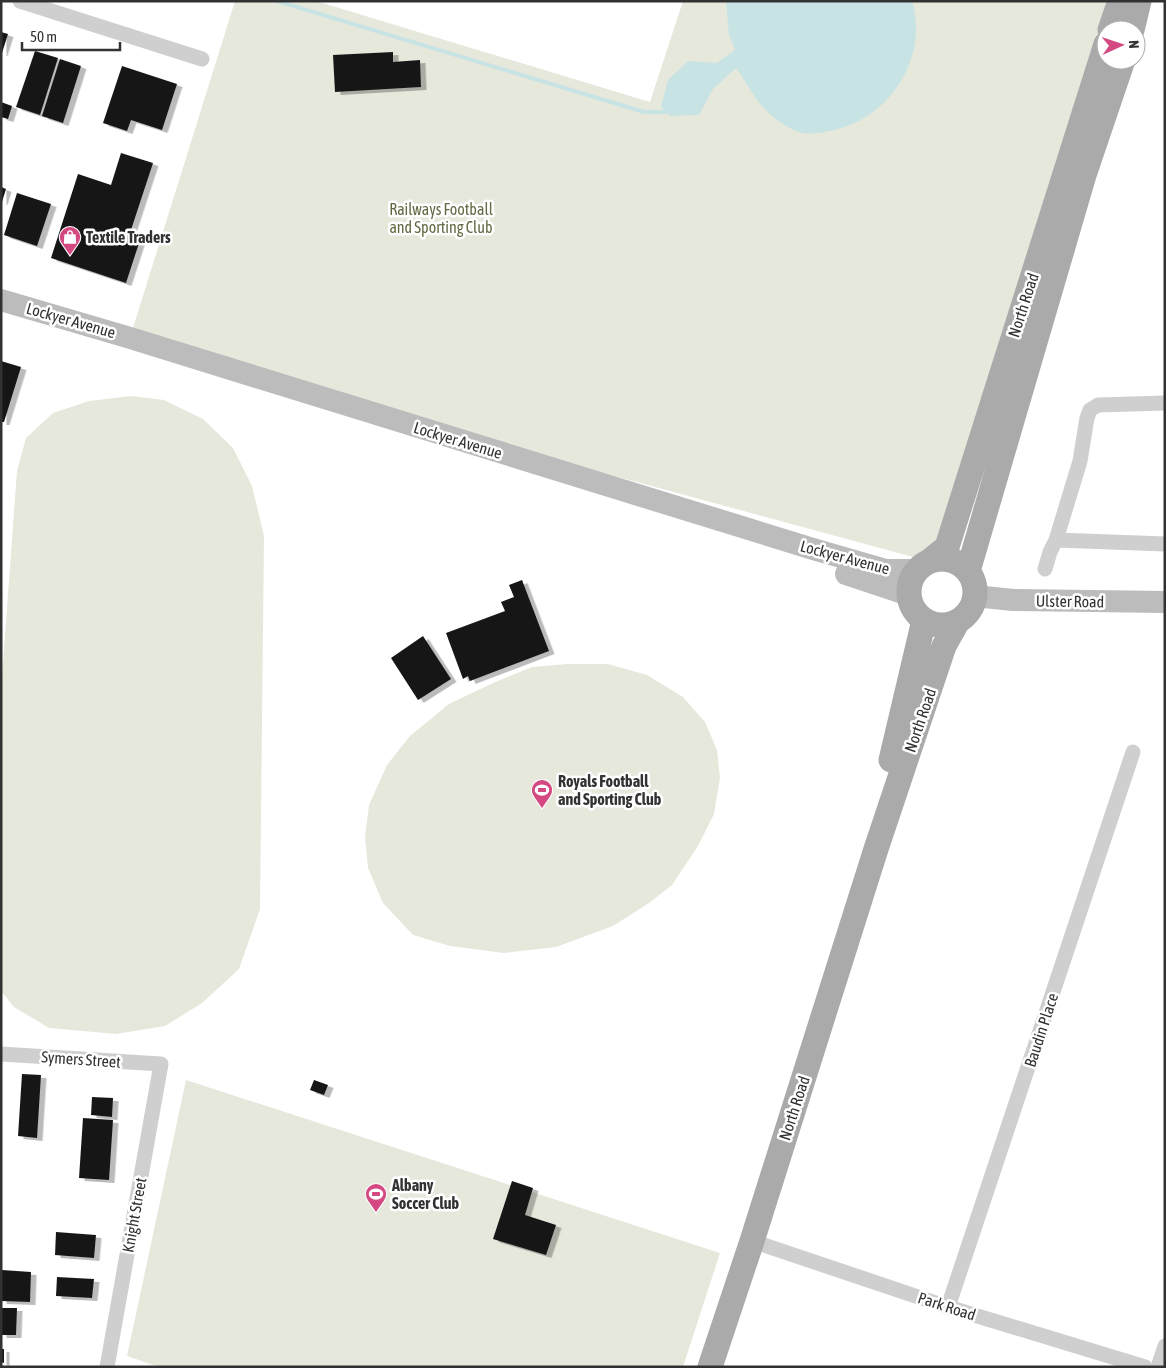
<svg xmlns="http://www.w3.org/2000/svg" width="1166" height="1368" font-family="'Asap Condensed',sans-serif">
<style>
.green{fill:#e6e8dc}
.water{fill:#c8e3e4}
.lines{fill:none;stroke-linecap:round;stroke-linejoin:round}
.stream{stroke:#c8e3e4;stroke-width:4}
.building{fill:#191919;filter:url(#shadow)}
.street{stroke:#cfcfcf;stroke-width:15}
.secondary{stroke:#bcbcbc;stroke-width:22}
.primary{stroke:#aaa;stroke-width:25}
.labels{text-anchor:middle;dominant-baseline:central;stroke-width:5;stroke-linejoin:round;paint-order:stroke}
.park-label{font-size:16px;fill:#626a43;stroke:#fff}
.poi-label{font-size:16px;font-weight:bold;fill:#323232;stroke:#fff;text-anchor:start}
.street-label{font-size:16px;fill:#323232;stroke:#fff}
</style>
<defs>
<filter id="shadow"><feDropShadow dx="5.5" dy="3" stdDeviation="0" flood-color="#0004"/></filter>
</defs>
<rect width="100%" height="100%" fill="#fff"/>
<!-- green -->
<path class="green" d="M 235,1 L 316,1 L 650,102 L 683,1 L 1111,1 L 935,545 L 924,560 L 128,344 Z
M 131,396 L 164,400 L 203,419 L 233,448 L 252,486 L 264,536 L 260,909 L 239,969 L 202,1003 L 165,1026 L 116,1034 L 49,1028 L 14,1007 L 1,991 L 1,691 L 17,471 L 26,438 L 53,413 L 89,401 Z
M 568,664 L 608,664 L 647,675 L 683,697 L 705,722 L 717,750 L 720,778 L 714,814 L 698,846 L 672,885 L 649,903 L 613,926 L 556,947 L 504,953 L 450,946 L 413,935 L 383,903 L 368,868 L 365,837 L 369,805 L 387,765 L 410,736 L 449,704 L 493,683 L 532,667 Z
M 186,1080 L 720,1253 L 683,1367 L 159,1367 L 127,1356 Z"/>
<!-- water -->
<path class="water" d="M 726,1 L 912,1 C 929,57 890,118 834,130 C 824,132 813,135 803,133 C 785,129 765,112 755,97 C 748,87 743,77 736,68 L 713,89 L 699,115 L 670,116 L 661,107 L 668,80 L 688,61 L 717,63 L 735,50 L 729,35 Z"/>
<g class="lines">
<!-- stream -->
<path class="stream" d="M 277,1 L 644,112 L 666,112"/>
</g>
<!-- building -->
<path class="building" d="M 1,32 L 8,34 L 2,53 L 1,53 Z
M 35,51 L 58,58 L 40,115 L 16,107 Z
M 393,52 L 393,62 L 420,60 L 421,87 L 335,92 L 333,55 Z
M 60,59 L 81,66 L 63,123 L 42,116 Z
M 122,66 L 177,84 L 162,130 L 131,120 L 127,131 L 103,123 Z
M 1,102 L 12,106 L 8,119 L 1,117 Z
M 121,153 L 153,163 L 129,236 L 140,240 L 126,283 L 51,258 L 78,174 L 111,185 Z
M 1,187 L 6,189 L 2,202 L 1,202 Z
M 17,193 L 51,204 L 37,246 L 4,235 Z
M 1,361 L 21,367 L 4,422 L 1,422 Z
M 522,580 L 549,651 L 470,681 L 468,676 L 463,679 L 446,633 L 505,611 L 501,602 L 514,597 L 509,585 Z
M 423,636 L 451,679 L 418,700 L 391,658 Z
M 22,1074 L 41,1075 L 37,1138 L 18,1136 Z
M 314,1080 L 328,1085 L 324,1095 L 310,1090 Z
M 92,1097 L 113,1098 L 112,1117 L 91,1115 Z
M 83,1118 L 113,1120 L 109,1180 L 79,1178 Z
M 512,1181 L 533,1188 L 525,1215 L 556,1225 L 546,1255 L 493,1239 Z
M 56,1232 L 96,1235 L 94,1258 L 55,1255 Z
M 2,1270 L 31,1272 L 30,1302 L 1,1301 Z
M 57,1277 L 94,1279 L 92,1298 L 56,1296 Z
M 1,1308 L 17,1308 L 16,1335 L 1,1335 Z
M 1,1349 L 4,1349 L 4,1363 L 1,1362 Z"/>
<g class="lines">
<!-- street -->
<path class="street" d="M 20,1 L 202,59
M 1056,540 L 1165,544
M 1045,569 L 1050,552 L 1056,540 L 1080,461 L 1087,418 L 1090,410 L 1098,405 L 1165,403
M 1,1054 L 161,1064 L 107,1367
M 752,1241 L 948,1307 L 1145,1367
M 948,1307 L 1133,752
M 1158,1367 L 1165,1346"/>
<!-- secondary -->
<path class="secondary" d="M 1,300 L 127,337 L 813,549 L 886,570 L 916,570
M 846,574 L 909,595
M 975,596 L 1013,600 L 1165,602"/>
<!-- primary -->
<path class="primary" d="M 1110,30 L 1120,1
M 1132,30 L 1139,1
M909 592a33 33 0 1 1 66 0a33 33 0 1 1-66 0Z
M 931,560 L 947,547 L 1106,44
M 968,571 L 1084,175 L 1123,60
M 891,760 L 924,620
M 710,1367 L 752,1241 L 876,849 L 944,646 L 958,621"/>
</g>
<!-- icons -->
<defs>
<g id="shop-pin" transform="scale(1.125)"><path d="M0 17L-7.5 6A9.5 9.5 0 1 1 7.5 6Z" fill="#d54982" stroke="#fff"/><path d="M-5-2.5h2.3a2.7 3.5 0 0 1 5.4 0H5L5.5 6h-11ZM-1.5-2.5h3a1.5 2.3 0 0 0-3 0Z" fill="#fff"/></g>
<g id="stadium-pin" transform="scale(1.125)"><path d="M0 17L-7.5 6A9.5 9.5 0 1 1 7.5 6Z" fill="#d54982" stroke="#fff"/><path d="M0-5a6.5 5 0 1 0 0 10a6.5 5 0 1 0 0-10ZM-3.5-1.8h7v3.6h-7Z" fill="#fff"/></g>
</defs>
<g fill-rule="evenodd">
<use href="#shop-pin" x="70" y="237"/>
<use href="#stadium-pin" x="542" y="790"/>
<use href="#stadium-pin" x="376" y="1194"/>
</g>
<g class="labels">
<!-- park labels -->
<g class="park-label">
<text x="441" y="209">Railways Football<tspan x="441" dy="18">and Sporting Club</tspan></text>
</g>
<!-- poi labels -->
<g class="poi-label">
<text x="86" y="237">Textile Traders</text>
<text x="558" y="781">Royals Football<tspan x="558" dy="18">and Sporting Club</tspan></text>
<text x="392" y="1185">Albany<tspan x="392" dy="18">Soccer Club</tspan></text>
</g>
<!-- street labels -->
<g class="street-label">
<text transform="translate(1023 305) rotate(-72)">North Road</text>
<text transform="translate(71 320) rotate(16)">Lockyer Avenue</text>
<text transform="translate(458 440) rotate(17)">Lockyer Avenue</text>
<text transform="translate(845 557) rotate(15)">Lockyer Avenue</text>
<text transform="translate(1070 601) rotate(1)">Ulster Road</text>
<text transform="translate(920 720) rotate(-71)">North Road</text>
<text transform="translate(1041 1030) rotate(-72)">Baudin Place</text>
<text transform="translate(81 1059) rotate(4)">Symers Street</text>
<text transform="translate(794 1108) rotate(-72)">North Road</text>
<text transform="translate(134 1215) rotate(-80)">Knight Street</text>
<text transform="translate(947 1306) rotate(18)">Park Road</text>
</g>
</g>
<!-- border -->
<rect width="1166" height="1368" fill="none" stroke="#323232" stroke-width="5"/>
<!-- north arrow -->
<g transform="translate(1121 45) rotate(87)"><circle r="24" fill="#ffffff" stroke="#adadad"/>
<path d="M0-4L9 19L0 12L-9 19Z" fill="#d54982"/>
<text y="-8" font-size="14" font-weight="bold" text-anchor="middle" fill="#323232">N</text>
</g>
<!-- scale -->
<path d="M22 42v8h98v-8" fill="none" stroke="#323232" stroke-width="2.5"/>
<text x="30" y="42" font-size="15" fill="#323232" stroke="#ffffff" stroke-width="4" paint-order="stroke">50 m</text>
</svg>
